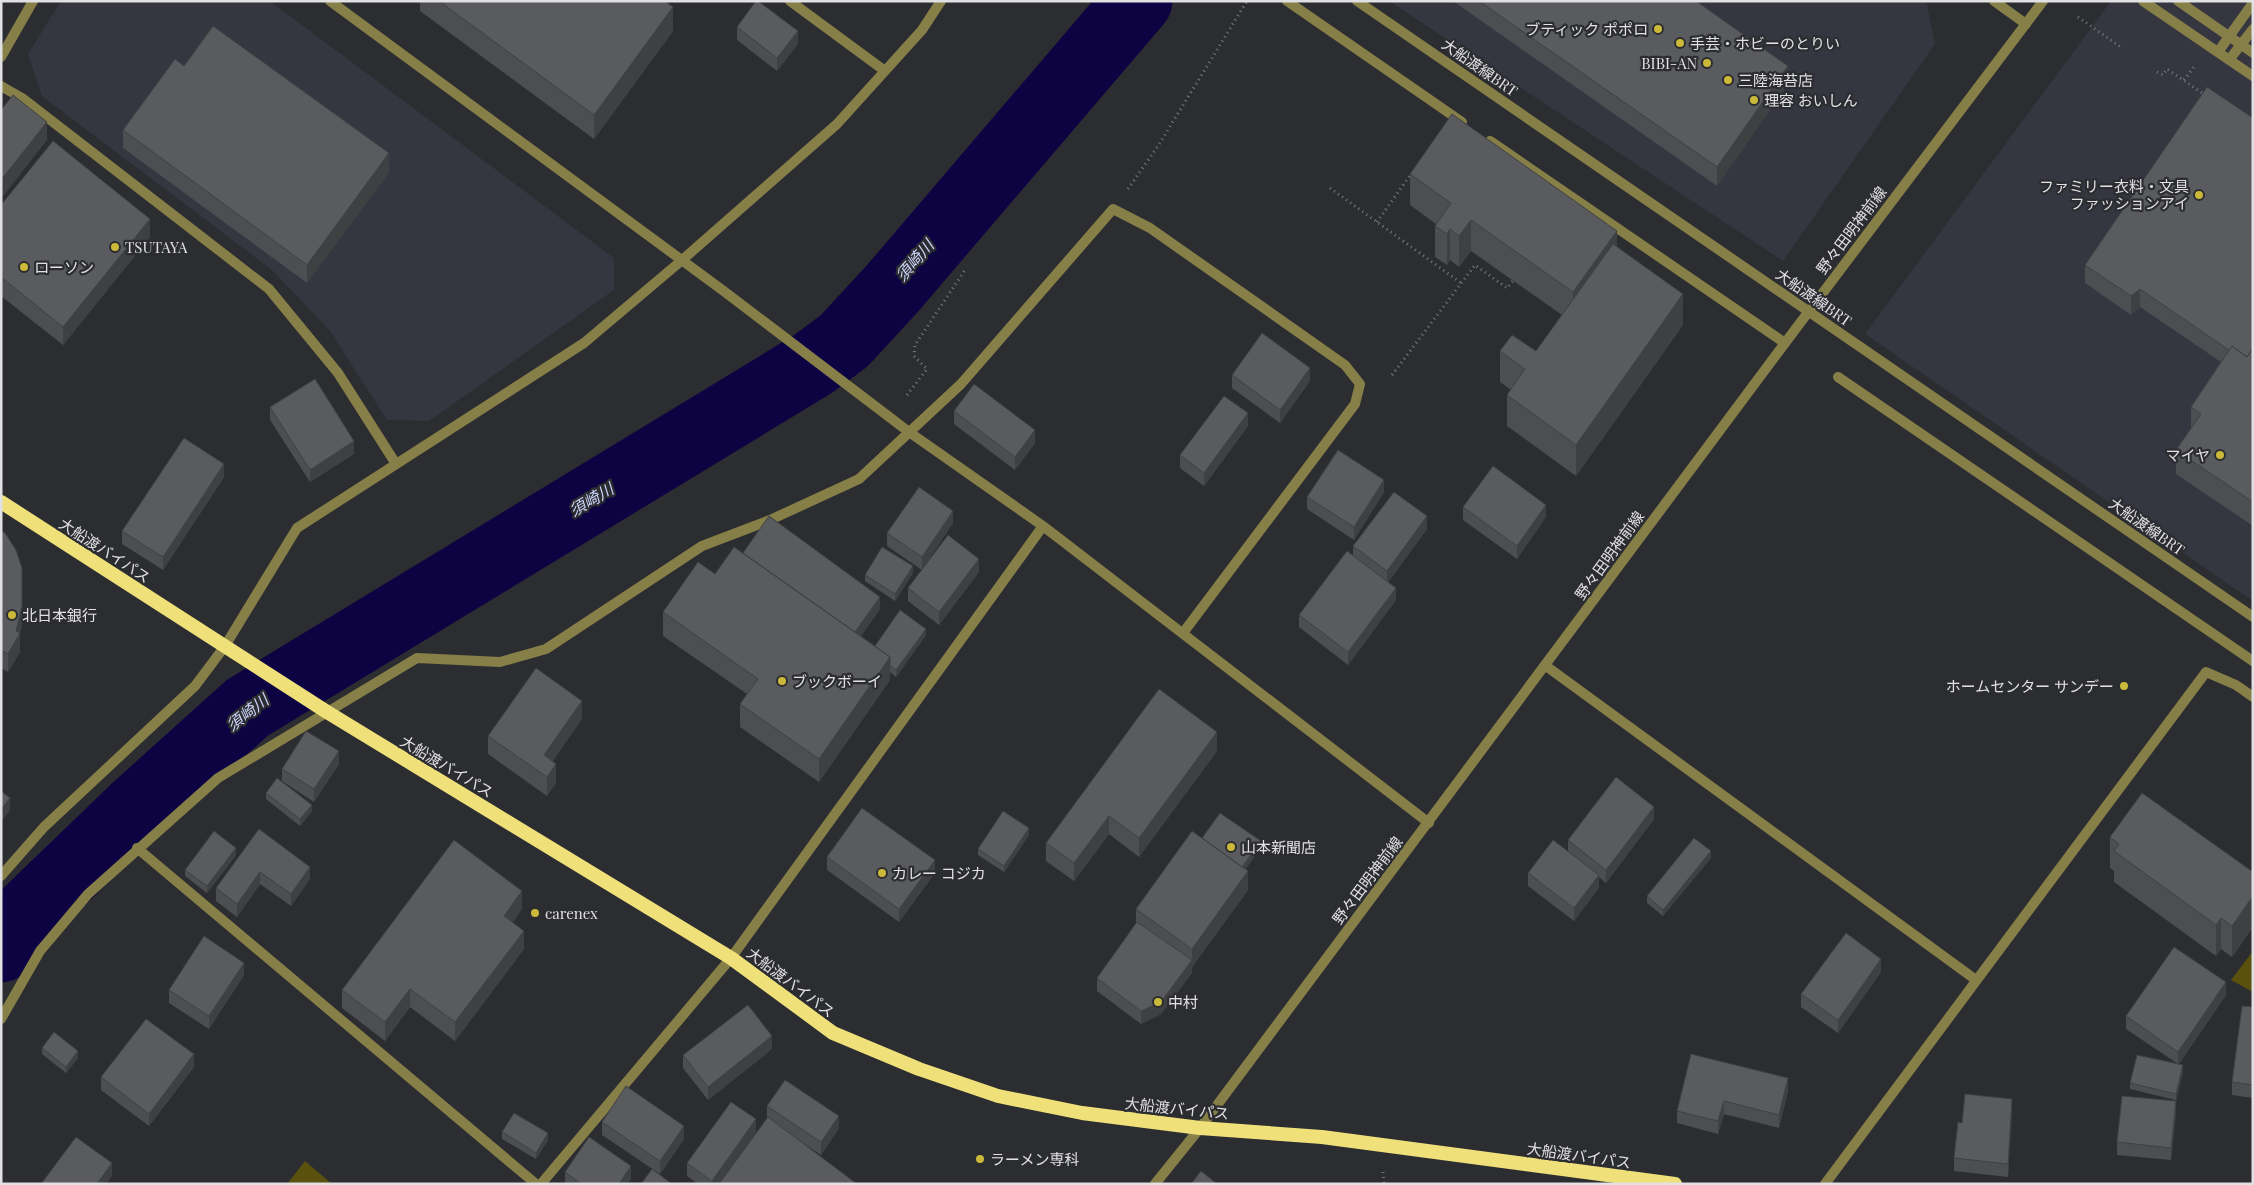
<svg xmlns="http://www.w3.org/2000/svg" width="2254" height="1185" font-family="'Playfair Display','Noto Sans JP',serif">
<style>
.built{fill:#353640}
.green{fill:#5a510e}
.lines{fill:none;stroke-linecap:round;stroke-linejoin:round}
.river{stroke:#0e0342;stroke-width:69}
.path{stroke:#7a7a7e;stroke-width:3;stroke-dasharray:1 4;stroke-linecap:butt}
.service{stroke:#877f48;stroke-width:10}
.minor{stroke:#877f48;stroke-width:10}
.tertiary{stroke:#877f48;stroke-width:10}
.trunk{stroke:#efe07a;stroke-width:14}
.wall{fill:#4d4e52}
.shaded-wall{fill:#3f4042}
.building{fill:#5a5b5f;stroke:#3f4042}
.poi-dot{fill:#cbb939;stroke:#2c2d31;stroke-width:2}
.labels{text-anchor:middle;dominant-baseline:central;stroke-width:4.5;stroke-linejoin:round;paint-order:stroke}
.poi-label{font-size:15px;fill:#e1e1e4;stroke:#2c2d31;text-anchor:start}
.street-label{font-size:15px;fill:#e1e1e4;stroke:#2c2d31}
.water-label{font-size:16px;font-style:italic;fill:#cfd6fe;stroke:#2c2d31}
</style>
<rect width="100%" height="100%" fill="#2c2d31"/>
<!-- built -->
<path class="built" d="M 61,1 L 270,1 L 614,258 L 614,290 L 429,421 L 387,420 L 330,331 L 272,270 L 42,96 L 28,54 Z
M 1389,1 L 1924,1 L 1927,4 L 1935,44 L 1783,261 Z
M 2111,1 L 2253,1 L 2253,601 L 1865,334 Z"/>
<!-- green -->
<path class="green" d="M 2253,951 L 2253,992 L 2231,980 Z
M 305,1161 L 332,1184 L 287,1184 Z"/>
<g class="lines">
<!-- river -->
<path class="river" d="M 1,948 L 26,914 L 135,809 L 247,708 L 813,364 L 844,341 L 892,289 L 1138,1"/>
<!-- path -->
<path class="path" d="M 2078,17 L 2122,48
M 2157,72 L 2163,75 L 2167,69 L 2205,95
M 2184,80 L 2194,67
M 1330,188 L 1461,283
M 1128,189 L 1158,146 L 1247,1
M 1377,222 L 1411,174
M 1392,375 L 1475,265 L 1507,288 L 1513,281
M 907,395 L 927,369 L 914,356 L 915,345 L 965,270
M 1383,1172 L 1384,1184"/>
<!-- service -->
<path class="service" d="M 1357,1 L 2253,617
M 2143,1 L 2253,76
M 2178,1 L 2253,53
M 2218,52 L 2253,3
M 2229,60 L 2253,29"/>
<!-- minor -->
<path class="minor" d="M 330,1 L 725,292 L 909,432 L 1043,526 L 1429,823
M 790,1 L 885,71
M 1287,1 L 1462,122
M 1994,1 L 2026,24
M 1,57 L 33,1
M 1,86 L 22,98 L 269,289 L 338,373 L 396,464
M 1490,141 L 1785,343
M 1838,377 L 2253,661
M 1546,666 L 1976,980
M 137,848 L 536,1184
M 1,876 L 44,827 L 195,686 L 225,646 L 297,528 L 584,343 L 681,261 L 837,124 L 922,30 L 941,1
M 1,1019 L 40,951 L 88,894 L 218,778 L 417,658 L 500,662 L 546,649 L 702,546 L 770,520 L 859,479 L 961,384 L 1113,209 L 1150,228 L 1345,365 L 1360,384 L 1355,404 L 1183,633
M 541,1184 L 731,958 L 1043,526
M 1825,1184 L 2206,672 L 2236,685 L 2253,697"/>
<!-- tertiary -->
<path class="tertiary" d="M 1155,1184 L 1200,1128 L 1785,343 L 2043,1"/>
<!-- trunk -->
<path class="trunk" d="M 1,502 L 327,712 L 731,958 L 833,1033 L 919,1069 L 998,1096 L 1082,1113 L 1200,1128 L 1322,1137 L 1675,1184"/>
</g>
<!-- wall -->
<path class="wall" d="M 420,1 L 665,1 L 673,31 L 594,139 L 420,11 Z
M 1453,1 L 1696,1 L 1788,84 L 1717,186 Z
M 737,27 L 798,44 L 777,71 L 737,40 Z
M 184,66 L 389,172 L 307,283 L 123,148 L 123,130 Z
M 2253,118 L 2253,526 L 2176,474 L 2176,450 L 2191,428 L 2191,407 L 2221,362 L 2140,307 L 2131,315 L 2085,283 L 2085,265 Z
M 1410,174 L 1617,246 L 1683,325 L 1576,476 L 1507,426 L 1507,395 L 1511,390 L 1500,382 L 1500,351 L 1536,351 L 1562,315 L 1471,251 L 1459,267 L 1450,260 L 1447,265 L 1435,257 L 1435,226 L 1436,224 L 1410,205 Z
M 1,205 L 150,237 L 63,345 L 1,296 Z
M 1232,375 L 1310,381 L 1280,423 L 1232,388 Z
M 270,407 L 354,454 L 310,482 L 270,420 Z
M 954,411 L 1035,443 L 1015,470 L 954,424 Z
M 1248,426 L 1204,486 L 1180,468 L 1180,455 Z
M 224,477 L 163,570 L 122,544 L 122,531 Z
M 1384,492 L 1354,540 L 1307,509 L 1307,497 Z
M 1463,507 L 1546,517 L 1517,559 L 1463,520 Z
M 953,523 L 922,569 L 979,572 L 939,625 L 908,601 L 908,588 L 922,570 L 887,546 L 887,533 Z
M 1427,529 L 1388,582 L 1396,600 L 1348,665 L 1299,627 L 1299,615 L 1353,555 L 1353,546 Z
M 1,531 L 22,625 L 20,633 L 20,652 L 8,672 L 1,668 Z
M 743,554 L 880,609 L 861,636 L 875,646 L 926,635 L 896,677 L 890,672 L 890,680 L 819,782 L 740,727 L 740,704 L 747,694 L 663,636 L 663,612 Z
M 913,573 L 895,601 L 865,581 L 865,575 Z
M 582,719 L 552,761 L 556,783 L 547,796 L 488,754 L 488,736 Z
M 1217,751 L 1139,857 L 1109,834 L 1074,881 L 1046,861 L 1046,843 Z
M 339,764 L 314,802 L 282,781 L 282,769 Z
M 266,793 L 312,811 L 300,826 L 266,799 Z
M 1654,819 L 1606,883 L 1599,877 L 1599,888 L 1574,921 L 1528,886 L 1528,873 L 1568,852 L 1568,840 Z
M 259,829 L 310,879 L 291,906 L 260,884 L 237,917 L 216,901 L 216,888 Z
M 1029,835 L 1004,872 L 978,855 L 978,849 Z
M 2110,837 L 2253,872 L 2253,927 L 2232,957 L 2221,949 L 2216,956 L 2114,882 L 2114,871 L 2110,868 Z
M 1202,838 L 1261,847 L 1245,870 L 1248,890 L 1192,967 L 1192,973 L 1161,1014 L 1141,1024 L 1097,991 L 1097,978 L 1136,923 L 1136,909 Z
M 236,855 L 207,893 L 185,876 L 185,870 Z
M 827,857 L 935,873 L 899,922 L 827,870 Z
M 1711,858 L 1663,916 L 1647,903 L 1647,896 Z
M 522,909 L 513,922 L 524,949 L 455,1041 L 410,1007 L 385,1041 L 342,1008 L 342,990 Z
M 1881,972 L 1838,1033 L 1801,1007 L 1801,994 Z
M 244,975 L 209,1029 L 169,1003 L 169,990 Z
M 2226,995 L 2179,1064 L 2183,1072 L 2176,1100 L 2130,1089 L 2130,1083 L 2178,1064 L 2126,1029 L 2126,1016 Z
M 2253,1007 L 2253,1098 L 2232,1095 L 2232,1082 Z
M 42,1048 L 78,1058 L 66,1073 L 42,1054 Z
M 772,1049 L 708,1100 L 683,1068 L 683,1055 Z
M 194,1067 L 149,1126 L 101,1090 L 101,1077 Z
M 1788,1078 L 1788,1091 L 1779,1128 L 1724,1114 L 1718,1134 L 1677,1123 L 1677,1111 Z
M 767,1106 L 839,1128 L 821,1155 L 798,1140 L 857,1184 L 698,1184 L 687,1176 L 687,1163 L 756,1132 L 721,1180 L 767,1118 Z
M 2012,1112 L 2008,1177 L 1954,1171 L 1954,1158 L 1962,1123 Z
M 2176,1114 L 2171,1160 L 2117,1155 L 2117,1142 Z
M 602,1122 L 684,1139 L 660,1174 L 602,1135 Z
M 502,1132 L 548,1140 L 536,1159 L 502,1139 Z
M 565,1172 L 631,1179 L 628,1184 L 565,1184 Z"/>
<!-- shaded-wall -->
<path class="shaded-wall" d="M 673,7 L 673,31 L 594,139 L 594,115 Z
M 798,31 L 798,44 L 777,71 L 777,58 Z
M 1788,66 L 1788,84 L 1717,186 L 1717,167 Z
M 47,122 L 47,140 L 1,199 L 1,180 Z
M 389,153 L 389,172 L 307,283 L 307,265 Z
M 150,219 L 150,237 L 63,345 L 63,327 Z
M 1471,220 L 1471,251 L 1459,267 L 1459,236 Z
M 1450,229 L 1450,260 L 1447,265 L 1447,234 Z
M 1617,231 L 1617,262 L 1573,323 L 1573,292 Z
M 2140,289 L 2140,307 L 2131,315 L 2131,296 Z
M 1683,294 L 1683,325 L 1576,476 L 1576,445 Z
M 1310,368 L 1310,381 L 1280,423 L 1280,410 Z
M 1248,413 L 1248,426 L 1204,486 L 1204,473 Z
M 1035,430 L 1035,443 L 1015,470 L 1015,457 Z
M 354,441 L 354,454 L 310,482 L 310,470 Z
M 224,464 L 224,477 L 163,570 L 163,557 Z
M 1384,480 L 1384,492 L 1354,540 L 1354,527 Z
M 1546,505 L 1546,517 L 1517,559 L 1517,546 Z
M 953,511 L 953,523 L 922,570 L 922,557 Z
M 1427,516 L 1427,529 L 1387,584 L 1387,571 Z
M 979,559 L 979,572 L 939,625 L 939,612 Z
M 913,566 L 913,573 L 895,601 L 895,594 Z
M 22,568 L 22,625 L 19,634 L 20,633 L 20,652 L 8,672 L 8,654 L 16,631 Z
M 1396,588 L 1396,600 L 1348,665 L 1348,652 Z
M 880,597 L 880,609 L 854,645 L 854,633 Z
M 926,629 L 926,635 L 896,677 L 896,670 Z
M 890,657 L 890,680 L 819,782 L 819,759 Z
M 582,701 L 582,719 L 544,774 L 544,755 Z
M 1217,732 L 1217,751 L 1139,857 L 1139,838 Z
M 339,751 L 339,764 L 314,802 L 314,789 Z
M 556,764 L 556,783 L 547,796 L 547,777 Z
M 10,798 L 10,810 L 1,822 L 1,810 Z
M 312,805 L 312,811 L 300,826 L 300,819 Z
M 1654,807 L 1654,819 L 1606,883 L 1606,870 Z
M 1109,816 L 1109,834 L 1074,881 L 1074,863 Z
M 1029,828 L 1029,835 L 1004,872 L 1004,866 Z
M 1261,841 L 1261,847 L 1242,874 L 1242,868 Z
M 236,848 L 236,855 L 207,893 L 207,886 Z
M 1711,851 L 1711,858 L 1663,916 L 1663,910 Z
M 935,860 L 935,873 L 899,922 L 899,909 Z
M 310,867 L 310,879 L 291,906 L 291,894 Z
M 1248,871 L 1248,890 L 1192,967 L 1192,949 Z
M 260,872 L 260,884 L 237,917 L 237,904 Z
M 1599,875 L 1599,888 L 1574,921 L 1574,908 Z
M 522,891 L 522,909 L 504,934 L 504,916 Z
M 2253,896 L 2253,927 L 2232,957 L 2232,926 Z
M 2221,918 L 2221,949 L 2216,956 L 2216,925 Z
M 524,931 L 524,949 L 455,1041 L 455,1022 Z
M 1881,959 L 1881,972 L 1838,1033 L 1838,1020 Z
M 1192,960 L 1192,973 L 1161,1014 L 1141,1024 L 1141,1011 Z
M 244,963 L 244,975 L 209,1029 L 209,1016 Z
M 2226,982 L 2226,995 L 2178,1065 L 2178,1052 Z
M 410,989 L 410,1007 L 385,1041 L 385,1022 Z
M 772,1036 L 772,1049 L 708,1100 L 708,1087 Z
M 78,1051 L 78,1058 L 66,1073 L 66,1067 Z
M 194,1054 L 194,1067 L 149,1126 L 149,1114 Z
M 2183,1065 L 2183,1072 L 2176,1100 L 2176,1094 Z
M 1788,1078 L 1788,1091 L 1779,1128 L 1779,1115 Z
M 2012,1099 L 2012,1112 L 2008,1177 L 2008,1164 Z
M 1724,1101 L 1724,1114 L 1718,1134 L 1718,1121 Z
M 2176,1101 L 2176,1114 L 2171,1160 L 2171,1148 Z
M 839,1116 L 839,1128 L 821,1155 L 821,1142 Z
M 756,1119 L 756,1132 L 719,1184 L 712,1184 L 712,1181 Z
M 684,1126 L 684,1139 L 660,1174 L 660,1161 Z
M 548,1133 L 548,1140 L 536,1159 L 536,1153 Z
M 112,1163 L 112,1176 L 106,1184 L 97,1184 Z
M 631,1166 L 631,1179 L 628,1184 L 619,1184 Z"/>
<!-- building -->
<path class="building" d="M 439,1 L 665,1 L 673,7 L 594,115 Z
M 756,1 L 758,1 L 798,31 L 777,58 L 737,27 Z
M 1479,1 L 1696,1 L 1788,66 L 1717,167 Z
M 213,26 L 389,153 L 307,265 L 123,130 L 175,59 L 184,66 Z
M 2207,87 L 2253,118 L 2253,348 L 2247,357 L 2232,346 L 2229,350 L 2140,289 L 2131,296 L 2085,265 Z
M 13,95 L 47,122 L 1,180 L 1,110 Z
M 1452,114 L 1617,231 L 1573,292 L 1471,220 L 1459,236 L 1450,229 L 1447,234 L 1435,226 L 1451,203 L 1410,174 Z
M 53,141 L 150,219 L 63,327 L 1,277 L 1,205 Z
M 1613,244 L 1683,294 L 1576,445 L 1507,395 L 1525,369 L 1500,351 L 1512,335 L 1536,351 Z
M 1262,333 L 1310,368 L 1280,410 L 1232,375 Z
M 2232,346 L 2247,357 L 2253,348 L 2253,502 L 2176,450 L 2201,414 L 2191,407 Z
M 315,379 L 354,441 L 310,470 L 270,407 Z
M 974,384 L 1035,430 L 1015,457 L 954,411 Z
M 1224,396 L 1248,413 L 1204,473 L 1180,455 Z
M 184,438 L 224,464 L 163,557 L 122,531 Z
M 1338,450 L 1384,480 L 1354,527 L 1307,497 Z
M 1493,466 L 1546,505 L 1517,546 L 1463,507 Z
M 919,487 L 953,511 L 922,557 L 887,533 Z
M 1394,492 L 1427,516 L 1387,571 L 1353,546 Z
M 769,516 L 880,597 L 855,632 L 743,553 Z
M 1,531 L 5,533 L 16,550 L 22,568 L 22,606 L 16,631 L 20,633 L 8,654 L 1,650 Z
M 948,535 L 979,559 L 939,612 L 908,588 Z
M 734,547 L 890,657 L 819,759 L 740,704 L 758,679 L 663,612 L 698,562 L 715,574 Z
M 882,547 L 913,566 L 895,594 L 865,575 Z
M 1347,551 L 1396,588 L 1348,652 L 1299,615 Z
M 900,610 L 926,629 L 896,670 L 890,666 L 890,657 L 875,646 Z
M 536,668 L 582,701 L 544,755 L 556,764 L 547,777 L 488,736 Z
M 1159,689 L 1217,732 L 1139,838 L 1109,816 L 1074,863 L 1046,843 Z
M 306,731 L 339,751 L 314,789 L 282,769 Z
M 1616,777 L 1654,807 L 1606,870 L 1568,840 Z
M 277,778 L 312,805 L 300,819 L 266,793 Z
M 1,791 L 10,798 L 1,810 Z
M 2142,793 L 2253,872 L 2253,896 L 2232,926 L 2221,918 L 2216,925 L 2114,851 L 2119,844 L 2110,837 Z
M 862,808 L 935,860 L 899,909 L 827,857 Z
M 1003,811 L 1029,828 L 1004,866 L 978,849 Z
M 1220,813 L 1261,841 L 1242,867 L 1202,838 Z
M 259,829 L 310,867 L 291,894 L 260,872 L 237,904 L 216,888 Z
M 214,831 L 236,848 L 207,886 L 185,870 Z
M 1192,831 L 1248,871 L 1192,949 L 1136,909 Z
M 1694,838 L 1711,851 L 1663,910 L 1647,896 Z
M 454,840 L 522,891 L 504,916 L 524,931 L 455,1022 L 410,989 L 385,1022 L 342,990 Z
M 1553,840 L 1599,875 L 1574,908 L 1528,873 Z
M 1137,922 L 1192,960 L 1161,1002 L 1141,1011 L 1097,978 Z
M 1846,933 L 1881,959 L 1838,1020 L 1801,994 Z
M 204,936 L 244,963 L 209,1016 L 169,990 Z
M 2174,947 L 2226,982 L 2178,1052 L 2126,1016 Z
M 748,1005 L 772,1036 L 708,1087 L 683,1055 Z
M 2242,1006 L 2253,1007 L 2253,1085 L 2232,1082 Z
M 146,1019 L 194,1054 L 149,1114 L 101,1077 Z
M 54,1032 L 78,1051 L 66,1067 L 42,1048 Z
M 1691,1054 L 1788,1078 L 1779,1115 L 1724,1101 L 1718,1121 L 1677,1111 Z
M 2137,1055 L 2183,1065 L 2176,1094 L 2130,1083 Z
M 785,1080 L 839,1116 L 821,1142 L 767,1106 Z
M 626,1086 L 684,1126 L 660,1161 L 602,1122 Z
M 1965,1094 L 2012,1099 L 2008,1164 L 1954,1158 L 1958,1122 L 1962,1123 Z
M 2122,1096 L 2176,1101 L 2171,1148 L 2117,1142 Z
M 731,1102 L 756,1119 L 712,1181 L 687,1163 Z
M 514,1113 L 548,1133 L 536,1153 L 502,1132 Z
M 768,1117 L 857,1184 L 719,1184 Z
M 76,1137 L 112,1163 L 97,1184 L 41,1184 Z
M 589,1137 L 631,1166 L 619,1184 L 581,1184 L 565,1172 Z
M 652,1169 L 672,1184 L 641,1184 Z
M 1201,1171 L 1217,1184 L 1191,1184 Z"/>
<!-- markers -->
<g class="poi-dot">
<circle cx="1658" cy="29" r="5"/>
<circle cx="1680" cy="43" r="5"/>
<circle cx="1707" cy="63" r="5"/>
<circle cx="1728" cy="80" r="5"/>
<circle cx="1754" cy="100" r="5"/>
<circle cx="2199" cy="195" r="5"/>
<circle cx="115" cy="247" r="5"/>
<circle cx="24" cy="267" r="5"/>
<circle cx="2220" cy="455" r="5"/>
<circle cx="12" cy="615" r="5"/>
<circle cx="782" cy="681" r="5"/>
<circle cx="2124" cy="686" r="5"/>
<circle cx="1231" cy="847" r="5"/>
<circle cx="882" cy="873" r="5"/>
<circle cx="535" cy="913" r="5"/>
<circle cx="1158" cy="1002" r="5"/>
<circle cx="980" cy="1159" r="5"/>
</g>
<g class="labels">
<!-- poi labels -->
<g class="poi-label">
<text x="1648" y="29" text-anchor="end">ブティック ポポロ</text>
<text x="1690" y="43">手芸・ホビーのとりい</text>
<text x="1697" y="63" text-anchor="end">BIBI-AN</text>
<text x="1738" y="80">三陸海苔店</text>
<text x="1764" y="100">理容 おいしん</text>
<text x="2189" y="186" text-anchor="end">ファミリー衣料・文具<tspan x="2189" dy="17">ファッションアイ</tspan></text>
<text x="125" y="247">TSUTAYA</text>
<text x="34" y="267">ローソン</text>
<text x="2210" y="455" text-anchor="end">マイヤ</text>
<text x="22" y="615">北日本銀行</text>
<text x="792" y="681">ブックボーイ</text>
<text x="2114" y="686" text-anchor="end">ホームセンター サンデー</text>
<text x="1241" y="847">山本新聞店</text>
<text x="892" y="873">カレー コジカ</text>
<text x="545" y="913">carenex</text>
<text x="1168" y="1002">中村</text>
<text x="990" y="1159">ラーメン専科</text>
</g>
<!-- street labels -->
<g class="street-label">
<text transform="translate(1480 67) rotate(35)">大船渡線BRT</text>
<text transform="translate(1851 230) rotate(-53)">野々田明神前線</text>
<text transform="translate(1814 297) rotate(35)">大船渡線BRT</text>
<text transform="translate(2147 526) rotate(35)">大船渡線BRT</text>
<text transform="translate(105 550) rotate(33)">大船渡バイパス</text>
<text transform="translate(1609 555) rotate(-54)">野々田明神前線</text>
<text transform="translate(447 766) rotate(31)">大船渡バイパス</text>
<text transform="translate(1367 880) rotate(-53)">野々田明神前線</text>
<text transform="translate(791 982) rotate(37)">大船渡バイパス</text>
<text transform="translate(1177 1108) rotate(6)">大船渡バイパス</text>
<text transform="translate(1579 1155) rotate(8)">大船渡バイパス</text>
</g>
<!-- water labels -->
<g class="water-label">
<text transform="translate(914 260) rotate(-49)">須崎川</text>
<text transform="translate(591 499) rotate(-31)">須崎川</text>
<text transform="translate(247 712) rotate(-38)">須崎川</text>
</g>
</g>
<!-- border -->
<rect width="2254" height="1185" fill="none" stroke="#e1e1e4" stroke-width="5"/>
</svg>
